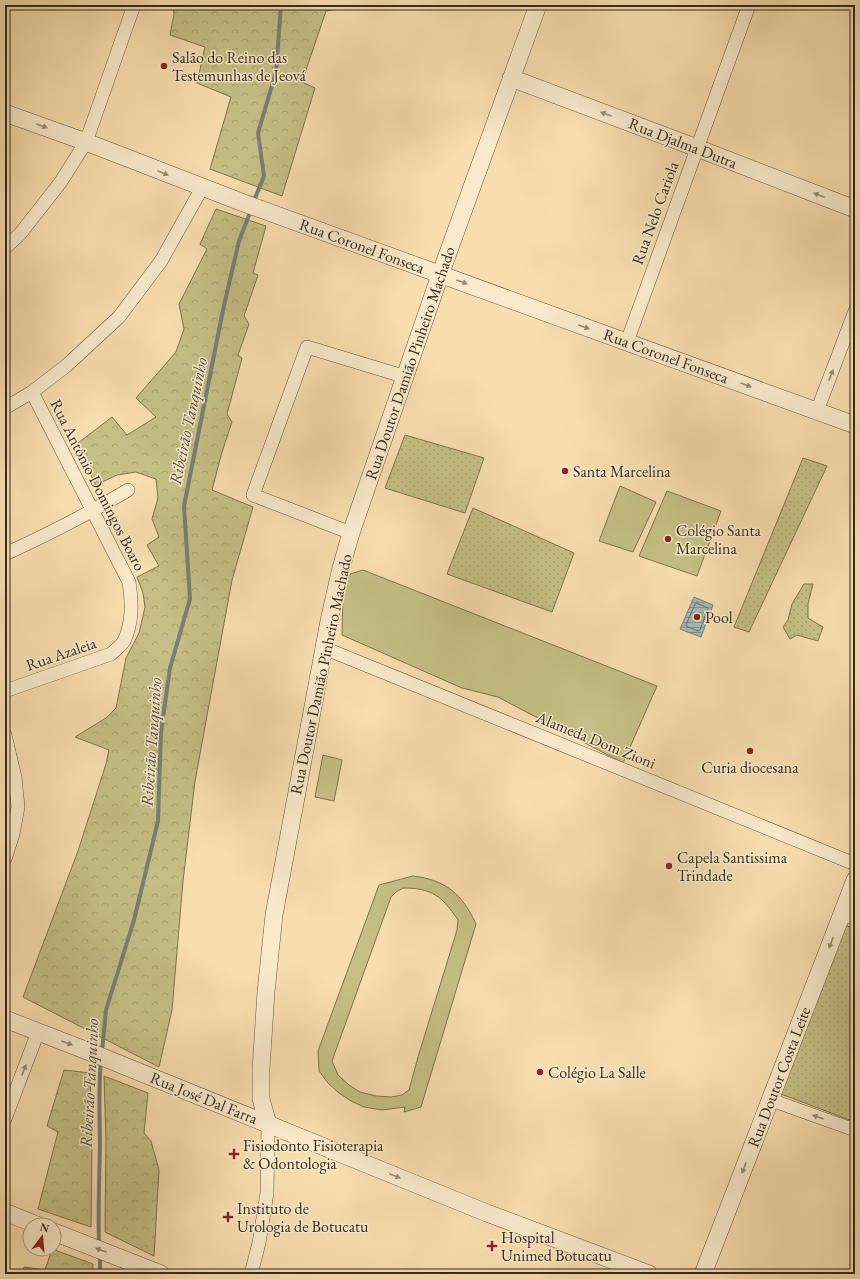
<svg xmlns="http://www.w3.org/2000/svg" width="860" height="1279" font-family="'EB Garamond',serif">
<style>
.grass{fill:#c5bf85;stroke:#7e7451;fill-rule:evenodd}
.forest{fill:url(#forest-crowns);stroke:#7e7451}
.park{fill:url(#park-dots);stroke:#7e7451}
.water{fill:url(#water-rules);stroke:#788079}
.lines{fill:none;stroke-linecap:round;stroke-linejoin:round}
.shore{stroke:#6d726a;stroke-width:1}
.stream{stroke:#788079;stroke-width:4}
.minor-casing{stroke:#665742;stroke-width:14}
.tertiary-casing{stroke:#665742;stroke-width:18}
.minor{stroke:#faeacb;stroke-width:13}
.tertiary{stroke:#faeacb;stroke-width:17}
.oneway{fill:#988a74}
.poi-dot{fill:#8f2418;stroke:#faeacb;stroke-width:1.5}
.labels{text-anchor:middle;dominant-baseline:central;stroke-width:3;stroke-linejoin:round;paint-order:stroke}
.poi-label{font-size:16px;fill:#362a1d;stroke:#faeacb;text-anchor:start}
.street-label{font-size:16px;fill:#362a1d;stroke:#faeacb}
.water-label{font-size:17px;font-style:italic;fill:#524e44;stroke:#faeacb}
</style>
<defs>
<pattern id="forest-crowns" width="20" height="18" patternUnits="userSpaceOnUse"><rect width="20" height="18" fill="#c5bf85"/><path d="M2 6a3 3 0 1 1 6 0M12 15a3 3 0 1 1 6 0" fill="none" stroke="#aaa472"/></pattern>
<pattern id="park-dots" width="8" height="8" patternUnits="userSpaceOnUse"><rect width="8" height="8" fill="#c5bf85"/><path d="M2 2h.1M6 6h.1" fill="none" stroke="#aaa472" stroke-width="1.8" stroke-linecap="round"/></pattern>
<pattern id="water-rules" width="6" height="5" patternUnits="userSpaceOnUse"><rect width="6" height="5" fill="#a4b9b7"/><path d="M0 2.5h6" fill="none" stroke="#869794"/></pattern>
</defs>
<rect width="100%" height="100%" fill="#f8deaf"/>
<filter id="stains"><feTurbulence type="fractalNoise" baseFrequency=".005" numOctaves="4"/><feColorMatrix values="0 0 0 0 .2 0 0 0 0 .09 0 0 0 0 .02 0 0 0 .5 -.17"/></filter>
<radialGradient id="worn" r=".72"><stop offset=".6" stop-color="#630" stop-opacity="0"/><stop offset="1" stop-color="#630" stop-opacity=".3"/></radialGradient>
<!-- grass -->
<path class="grass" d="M 620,486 L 656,502 L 633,552 L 599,541 Z
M 667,491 L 721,511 L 697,576 L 639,556 Z
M 363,570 L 657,686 L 623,763 L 498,697 L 462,688 L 342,635 L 343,589 L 350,574 Z
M 323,755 L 342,760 L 334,801 L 315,797 Z
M 413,876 C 446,880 462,894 476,924 L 421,1107 L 404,1112 L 405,1107 L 382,1110 L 364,1107 L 351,1101 L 339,1093 L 328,1083 L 319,1071 L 318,1051 L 379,885 ZM 403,888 C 432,888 442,896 458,920 L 457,930 L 418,1057 L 409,1090 L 402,1095 L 391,1097 L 376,1096 L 360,1092 L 349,1085 L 338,1075 L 332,1061 L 391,897 L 396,892 Z"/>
<!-- forest -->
<path class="forest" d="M 173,5 L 343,5 L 342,8 L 326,11 L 302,82 L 315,88 L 282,196 L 210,169 L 231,97 L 197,83 L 205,47 L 170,35 L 174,14 Z
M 216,209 L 266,226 L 253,273 L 258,275 L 244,316 L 249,324 L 238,355 L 242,358 L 227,414 L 232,422 L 222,452 L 212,490 L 253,507 L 232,580 L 195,781 L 183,881 L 172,1010 L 159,1067 L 23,997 L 78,851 L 106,764 L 109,750 L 75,737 L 106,718 L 116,708 L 126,658 L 139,633 L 145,607 L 143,593 L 137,577 L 159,566 L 147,545 L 159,537 L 152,519 L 158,498 L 156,479 L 136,472 L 117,475 L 96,485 L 78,450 L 78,443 L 112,417 L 127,435 L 156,417 L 136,398 L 176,352 L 184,329 L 179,304 L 207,249 L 200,244 Z
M 64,1070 L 90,1073 L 92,1146 L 91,1227 L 38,1209 L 58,1132 L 47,1126 Z
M 104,1076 L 148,1093 L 144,1133 L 151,1141 L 159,1170 L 154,1256 L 105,1232 L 106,1140 Z
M 52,1249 L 93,1264 L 93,1274 L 22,1274 L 24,1267 L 45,1270 Z"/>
<!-- park -->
<path class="park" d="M 405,435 L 484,458 L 465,513 L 385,488 Z
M 803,458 L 827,466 L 749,632 L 734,627 Z
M 473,508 L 574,553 L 552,612 L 447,574 Z
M 804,584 L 813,584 L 808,604 L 808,618 L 823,627 L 818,641 L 797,635 L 790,639 L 783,627 L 788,620 L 792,604 Z
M 845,925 L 855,929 L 855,1122 L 781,1094 Z"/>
<!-- water -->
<path class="water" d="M 694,597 L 713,605 L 701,637 L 680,629 Z"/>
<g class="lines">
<!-- shore -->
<path class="shore" d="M 696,603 L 708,608 L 700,630 L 698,631 L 686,626 Z"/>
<!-- stream -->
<path class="stream" d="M 253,203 L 264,176 L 258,133 L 276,72 L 281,5
M 102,1052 L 106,1010 L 134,920 L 158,821 L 161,732 L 170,668 L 190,599 L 184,506 L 223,310 L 239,241 L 251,210
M 99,1246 C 98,1213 99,1180 100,1147 C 100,1118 98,1089 101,1061
M 100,1254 L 100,1274"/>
<!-- minor casing -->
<g class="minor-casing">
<path id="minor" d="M 5,248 L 20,234 L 60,183 L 86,142 L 134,5
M 627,342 L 749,5
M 5,408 L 32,392 L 66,366 L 119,317 L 161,261 L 202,188
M 817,411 L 855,311
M 351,533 L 253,495 L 307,347 L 406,377
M 5,554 C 47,535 88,514 128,490
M 324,648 L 855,864
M 5,691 L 111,654 C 115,650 121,646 124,641 C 133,622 132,602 129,582 L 32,392
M 5,735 L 15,777 L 18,807 L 13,834 L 5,859
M 842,914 L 855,919
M 771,1100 L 855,1130
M 5,1119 L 38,1032
M 251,1274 L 259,1243 L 267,1193 L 268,1124"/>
</g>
<!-- tertiary casing -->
<g class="tertiary-casing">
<path id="tertiary" d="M 511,78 L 697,148 L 855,209
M 5,113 L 86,142 L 241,202 L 855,425
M 5,1019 L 90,1052 L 487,1213 L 649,1274
M 268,1124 L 261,1099 L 261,1069 L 266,992 L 274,915 L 329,621 L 341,568 L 351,533 L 440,275 L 538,5
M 5,1212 L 37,1225
M 54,1232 L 161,1274
M 703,1274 L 855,880"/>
</g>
<!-- minor -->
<use href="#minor" class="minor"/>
<!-- tertiary -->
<use href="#tertiary" class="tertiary"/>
</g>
<!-- one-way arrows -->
<defs><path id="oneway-solid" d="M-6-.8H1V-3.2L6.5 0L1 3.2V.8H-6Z"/></defs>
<g class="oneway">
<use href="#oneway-solid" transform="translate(606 114) rotate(-160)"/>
<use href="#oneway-solid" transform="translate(42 126) rotate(20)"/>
<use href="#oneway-solid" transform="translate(163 173) rotate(22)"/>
<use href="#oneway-solid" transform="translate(819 195) rotate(-159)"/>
<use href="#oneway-solid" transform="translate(462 282) rotate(20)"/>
<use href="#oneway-solid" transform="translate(584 327) rotate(20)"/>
<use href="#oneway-solid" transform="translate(831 375) rotate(-69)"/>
<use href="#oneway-solid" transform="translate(746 385) rotate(20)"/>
<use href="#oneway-solid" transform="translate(831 943) rotate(111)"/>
<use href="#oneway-solid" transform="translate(67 1043) rotate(20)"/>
<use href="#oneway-solid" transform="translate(24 1070) rotate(-69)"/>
<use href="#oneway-solid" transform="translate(818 1117) rotate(-160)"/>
<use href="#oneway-solid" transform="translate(744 1168) rotate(111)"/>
<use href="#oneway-solid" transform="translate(395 1176) rotate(22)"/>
<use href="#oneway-solid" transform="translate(101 1250) rotate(-159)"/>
</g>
<!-- markers -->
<g class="poi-dot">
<circle cx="164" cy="66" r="4"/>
<circle cx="565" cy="471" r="4"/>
<circle cx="668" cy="539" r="4"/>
<circle cx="697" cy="617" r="4"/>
<circle cx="750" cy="751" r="4"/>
<circle cx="669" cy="866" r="4"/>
<circle cx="540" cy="1072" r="4"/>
<path d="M232 1148h4v4h4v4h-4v4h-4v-4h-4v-4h4z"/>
<path d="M226 1211h4v4h4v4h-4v4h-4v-4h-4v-4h4z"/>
<path d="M490 1240h4v4h4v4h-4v4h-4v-4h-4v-4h4z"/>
</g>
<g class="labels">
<!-- poi labels -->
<g class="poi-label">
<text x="172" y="57">Salão do Reino das<tspan x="172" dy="18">Testemunhas de Jeová</tspan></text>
<text x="573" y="471">Santa Marcelina</text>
<text x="676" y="530">Colégio Santa<tspan x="676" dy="18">Marcelina</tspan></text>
<text x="705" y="617">Pool</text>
<text x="750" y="767" text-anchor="middle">Curia diocesana</text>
<text x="677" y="857">Capela Santissima<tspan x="677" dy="18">Trindade</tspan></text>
<text x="548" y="1072">Colégio La Salle</text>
<text x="243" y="1145">Fisiodonto Fisioterapia<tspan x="243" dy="18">&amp; Odontologia</tspan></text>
<text x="237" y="1208">Instituto de<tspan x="237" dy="18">Urologia de Botucatu</tspan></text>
<text x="501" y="1237">Hospital<tspan x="501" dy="18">Unimed Botucatu</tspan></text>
</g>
<!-- street labels -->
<g class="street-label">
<text transform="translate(683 143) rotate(21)">Rua Djalma Dutra</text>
<text transform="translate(655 213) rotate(-70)">Rua Nelo Cariola</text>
<text transform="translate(362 246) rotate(20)">Rua Coronel Fonseca</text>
<text transform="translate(666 356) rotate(20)">Rua Coronel Fonseca</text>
<text transform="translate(410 363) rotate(-71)">Rua Doutor Damião Pinheiro Machado</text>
<text transform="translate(98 485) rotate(63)">Rua Antônio Domingos Boaro</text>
<text transform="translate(61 654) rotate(-19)">Rua Azaleia</text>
<text transform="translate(321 674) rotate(-78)">Rua Doutor Damião Pinheiro Machado</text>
<text transform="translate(596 740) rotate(22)">Alameda Dom Zioni</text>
<text transform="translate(779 1077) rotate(-69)">Rua Doutor Costa Leite</text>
<text transform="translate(204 1098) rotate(22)">Rua José Dal Farra</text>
</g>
<!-- water labels -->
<g class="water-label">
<text transform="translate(188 421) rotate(-78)">Ribeirão Tanquinho</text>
<text transform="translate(151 742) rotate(-86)">Ribeirão Tanquinho</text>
<text transform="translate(89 1083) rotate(-87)">Ribeirão Tanquinho</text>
</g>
</g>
<!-- margin -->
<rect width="860" height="1279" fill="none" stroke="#f8deaf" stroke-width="20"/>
<rect x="6" y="6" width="848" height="1267" fill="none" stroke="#362a1d" stroke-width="2"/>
<rect x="10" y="10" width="840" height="1259" fill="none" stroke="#362a1d"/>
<!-- north arrow -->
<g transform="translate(42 1237) rotate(16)"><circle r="19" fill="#faeacb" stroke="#ac9d85"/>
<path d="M0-3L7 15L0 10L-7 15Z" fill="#8f2418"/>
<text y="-6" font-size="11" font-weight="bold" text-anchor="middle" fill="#362a1d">N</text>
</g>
<rect width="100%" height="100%" filter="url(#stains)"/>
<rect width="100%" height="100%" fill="url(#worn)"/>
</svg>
